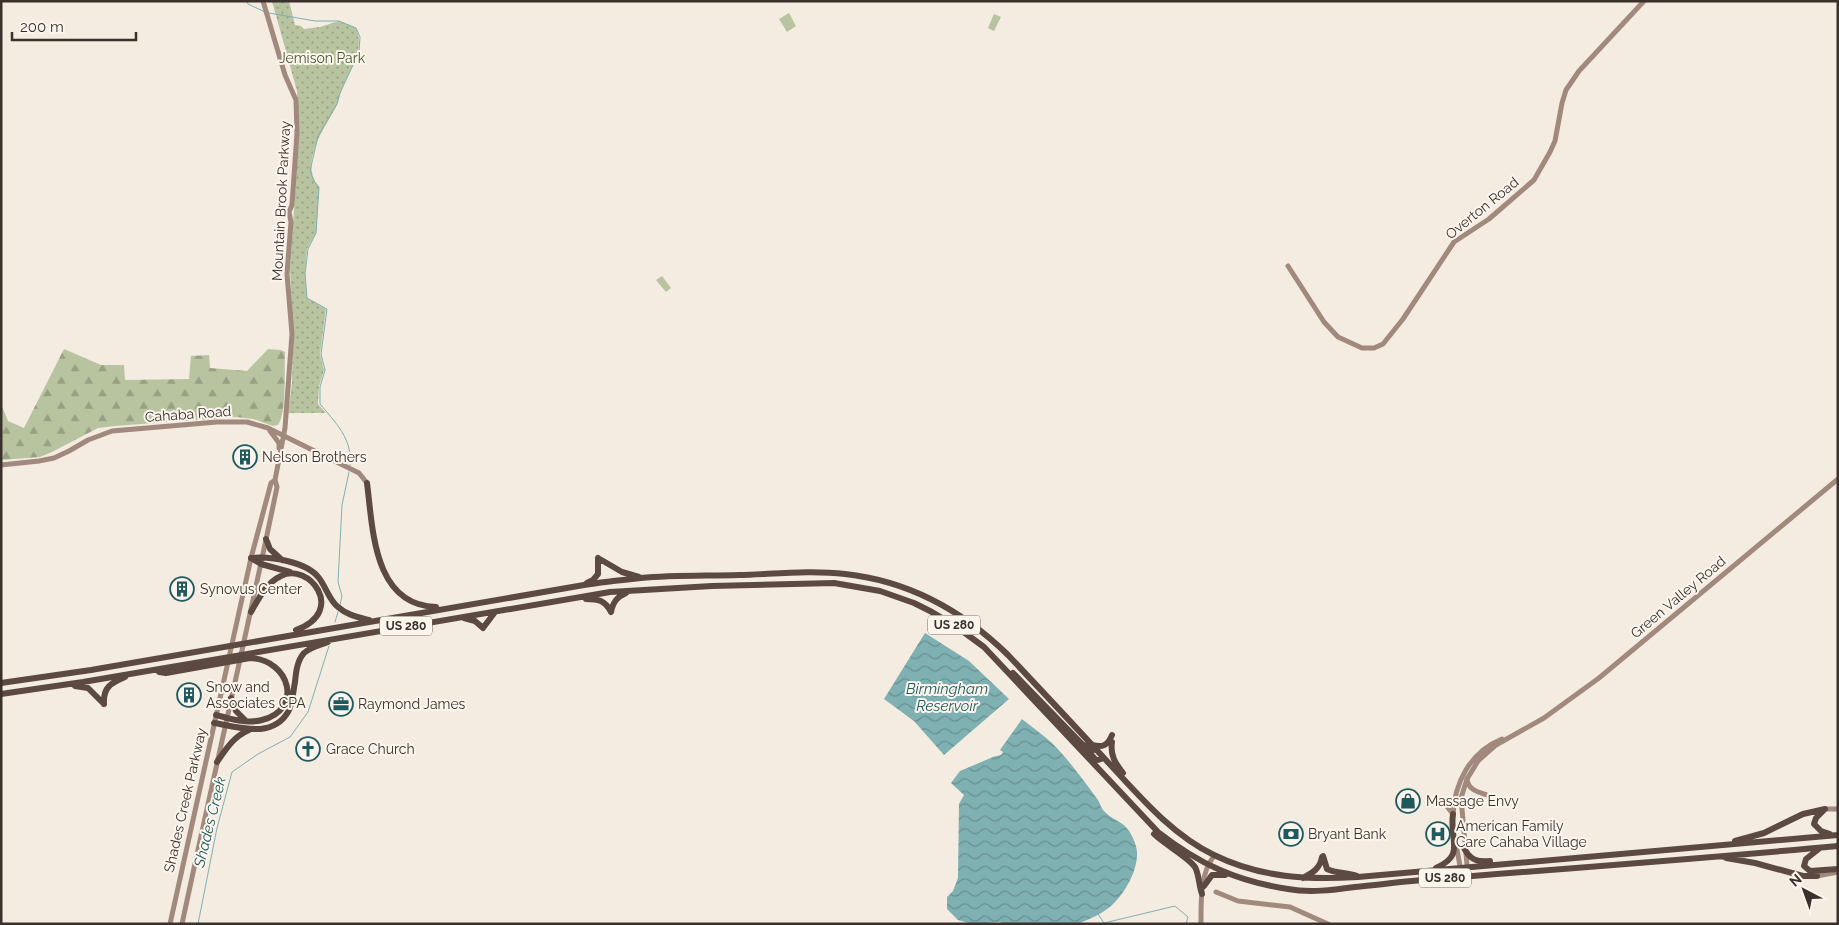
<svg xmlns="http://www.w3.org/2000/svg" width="1839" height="925" font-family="Raleway,sans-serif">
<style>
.grass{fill:url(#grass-dots)}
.forest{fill:url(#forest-firs)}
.garden{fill:#b8c4a0}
.water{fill:url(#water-waves)}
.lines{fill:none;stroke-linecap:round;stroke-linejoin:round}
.stream{stroke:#7fb0b2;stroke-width:1}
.secondary{stroke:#a18a7d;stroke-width:5}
.highway{stroke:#5c4a42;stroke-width:6}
.labels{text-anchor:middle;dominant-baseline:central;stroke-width:4;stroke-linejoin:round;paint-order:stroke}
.shield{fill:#fbf5ee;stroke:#756b66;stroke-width:1}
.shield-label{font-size:12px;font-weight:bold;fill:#3b302b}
.park-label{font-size:14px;fill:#4a5a2e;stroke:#fbf5ee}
.street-label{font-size:14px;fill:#3b302b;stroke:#fbf5ee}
.poi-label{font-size:14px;fill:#3b302b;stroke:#fbf5ee;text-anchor:start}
.water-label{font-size:15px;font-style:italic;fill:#1f5a5e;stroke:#fbf5ee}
</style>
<defs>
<pattern id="grass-dots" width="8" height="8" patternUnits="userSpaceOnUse" patternTransform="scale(1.25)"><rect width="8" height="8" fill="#b8c4a0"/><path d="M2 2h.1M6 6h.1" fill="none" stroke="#97a083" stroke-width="1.8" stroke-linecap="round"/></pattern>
<pattern id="forest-firs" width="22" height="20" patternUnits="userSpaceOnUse" patternTransform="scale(1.25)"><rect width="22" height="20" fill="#b8c4a0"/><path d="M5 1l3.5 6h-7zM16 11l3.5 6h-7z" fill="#97a083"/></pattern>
<pattern id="water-waves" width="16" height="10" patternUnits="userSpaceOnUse" patternTransform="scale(1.25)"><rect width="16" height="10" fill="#7fb0b2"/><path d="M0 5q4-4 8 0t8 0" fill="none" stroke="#699091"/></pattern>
</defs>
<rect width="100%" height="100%" fill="#f4ebe1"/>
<!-- grass -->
<path class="grass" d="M 272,1 L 289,1 L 295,25 L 301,26 L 304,29 L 320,27 L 339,21 L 356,28 C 366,51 348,71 341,92 C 339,97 338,102 336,107 C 324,129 299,163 319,187 L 316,233 L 307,249 L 305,274 L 307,298 L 326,309 L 320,354 L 324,370 L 319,386 L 318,404 L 326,413 L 288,413 L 292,383 L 293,333 L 290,270 L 299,133 L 297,91 Z"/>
<!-- forest -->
<path class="forest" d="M 64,349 L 101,365 L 124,365 L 125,380 L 189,379 L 191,356 L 209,355 L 210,368 L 247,371 L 268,349 L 281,350 L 285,352 C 284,370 287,412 278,425 L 273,426 L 253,419 L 236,417 L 115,426 L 98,428 L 52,452 L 40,457 L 1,460 L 1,404 L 8,421 L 24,428 Z"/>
<!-- garden -->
<path class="garden" d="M 789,13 L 796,26 L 787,32 L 779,19 Z
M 994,14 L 1001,17 L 994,31 L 988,28 Z
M 662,276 L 671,288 L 666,292 L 656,280 Z"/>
<!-- water -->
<path class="water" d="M 925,633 L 969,661 L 1009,699 L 944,755 L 914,721 L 884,699 Z
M 1022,719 C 1032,727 1043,735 1052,743 C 1069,760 1084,781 1098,800 C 1100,804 1101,807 1103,810 C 1111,820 1122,820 1129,831 C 1133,837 1138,848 1137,856 C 1136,874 1124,894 1111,906 C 1102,914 1089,919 1078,924 L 1004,924 L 1000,922 L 972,924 L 958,920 L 947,909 L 947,897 L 953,891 L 958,878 L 959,804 L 964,795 L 951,783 L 960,771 L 993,757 L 1001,755 L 1003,752 L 1000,750 Z"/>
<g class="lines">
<!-- stream -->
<path class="stream" d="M 247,1 L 248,4 L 265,12
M 269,13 L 315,21 L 339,21 L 356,28 L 360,37 L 359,52 L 340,93 L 337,104 L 318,136 L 310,171 L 314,181 L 319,187 L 316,233 L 308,249 L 305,274 L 307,298 L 327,309 L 321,354 L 325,370 L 320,387 L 320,404 C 335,422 353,439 350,465
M 340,605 L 342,596 L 338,582 L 342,505 L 349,472
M 335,622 L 338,612
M 1098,914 L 1104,923 L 1175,906 L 1188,917 L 1186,924
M 198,924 L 217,828 L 232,772 L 258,754 L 290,737 L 308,712 L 329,646"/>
<!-- secondary -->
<path class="secondary" d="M 1288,266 L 1324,322 L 1338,337 L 1362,348 L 1374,348 L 1383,344 L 1403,319 L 1454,242 L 1489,219 L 1534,180 L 1550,152 L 1555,141 L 1562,103 L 1566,90 L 1579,71 L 1644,1
M 270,431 L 279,443 L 279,448
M 1,465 L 39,461 L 54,458 L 69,451 L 88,440 L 112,431 L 217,422 L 247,422 L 268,428 L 359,473 L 367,483
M 1467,779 C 1468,790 1478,792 1487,795
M 1439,801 L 1445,804 L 1453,814
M 1825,809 L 1838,809
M 1453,816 C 1454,783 1470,752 1502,739
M 1456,844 L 1462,877
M 1468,876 L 1461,798 L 1467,779 L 1478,761 L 1496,745 L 1544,718 L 1599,678 L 1838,479
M 1817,876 L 1838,872
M 1216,892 L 1238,901 L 1290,907 L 1328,924
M 170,924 L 251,558 L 271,483 L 275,480
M 182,924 C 213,778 247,633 277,487 L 275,480 L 285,428 L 292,334 L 287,274 L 291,222 L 289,212 L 292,205 L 297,133 L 296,100 L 285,75 L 263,1
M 1201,924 C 1201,902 1200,873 1214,856"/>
<!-- highway -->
<path class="highway" d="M 367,483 C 373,529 373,605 436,607
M 266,539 L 270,549 L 282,560
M 251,558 C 271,556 307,562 319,578 C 326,587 329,600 338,607 C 347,615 358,617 369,620
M 251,558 L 261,564 L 290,572
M 598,558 L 622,572 L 639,577
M 587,583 L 593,580 L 598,574 L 598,558
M 586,599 C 598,599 605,600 611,612
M 251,612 C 259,598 266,583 281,576 C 308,561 348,611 296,630
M 611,612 C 613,602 617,597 626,593
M 464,618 L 475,621 L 483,628 L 495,612
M 159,672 L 166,673 L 250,658 C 291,660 303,710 262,720 C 247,724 230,719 216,715
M 1013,673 L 1082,744 L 1092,751 L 1092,745
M 1,683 L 91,670 L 584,585 C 603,582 622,580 641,578 C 673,575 707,576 739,575 C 774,574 811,570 845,574 C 909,581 963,611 1008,655 C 1040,689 1072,723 1104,758 C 1137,793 1169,833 1214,855 C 1261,878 1308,880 1358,877 L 1838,835
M 75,686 L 88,688 L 104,704
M 1,694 L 83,682 L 610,592 L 712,586 L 834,583 L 880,591 L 914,603 L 932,612 L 954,625 L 984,647 L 1158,832 C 1199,864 1236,881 1288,889 C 1310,893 1333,890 1355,887 C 1385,884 1415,880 1446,878 C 1576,868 1707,858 1838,846
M 231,698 L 236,711 L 246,721
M 104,704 C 103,687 111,683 125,677
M 214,723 C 239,727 272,739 288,712 C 293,703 293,691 295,682 C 296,672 297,661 304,653 C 310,647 320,645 328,642
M 1112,742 C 1110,755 1115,763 1123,773
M 1092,745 C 1103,748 1108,745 1112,735
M 1086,749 L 1095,759 L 1098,760 L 1104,758
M 217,762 C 226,749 233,737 249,730
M 1824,810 L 1816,818 L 1814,824 L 1821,831 L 1830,834
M 1154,834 C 1164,844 1188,857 1195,867 C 1199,874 1199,886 1202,894
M 1735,841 L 1764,833 L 1803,814 L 1825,809
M 1464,848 C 1470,860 1477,862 1490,861
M 1820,848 L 1806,859 L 1804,866 L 1810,871 L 1838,869
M 1323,856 L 1327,869 C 1337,874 1347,872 1357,876
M 1726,858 L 1755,863 L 1803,876 L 1817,876
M 1436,868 C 1466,855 1449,840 1453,814
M 1303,878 C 1312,873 1320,869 1322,857
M 1204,886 L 1212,875 L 1225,875"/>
</g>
<!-- icons -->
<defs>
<g id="building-ring" transform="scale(1.25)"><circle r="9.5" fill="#fbf5ee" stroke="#1f5a5e" stroke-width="1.5"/><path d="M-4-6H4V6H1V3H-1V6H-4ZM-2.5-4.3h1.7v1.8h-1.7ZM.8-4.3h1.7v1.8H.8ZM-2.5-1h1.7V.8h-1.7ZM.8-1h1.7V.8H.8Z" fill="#1f5a5e"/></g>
<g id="office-ring" transform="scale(1.25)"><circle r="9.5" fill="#fbf5ee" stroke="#1f5a5e" stroke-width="1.5"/><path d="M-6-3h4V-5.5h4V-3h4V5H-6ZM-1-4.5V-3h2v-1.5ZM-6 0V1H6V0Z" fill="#1f5a5e"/></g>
<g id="church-ring" transform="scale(1.25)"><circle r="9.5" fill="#fbf5ee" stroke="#1f5a5e" stroke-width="1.5"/><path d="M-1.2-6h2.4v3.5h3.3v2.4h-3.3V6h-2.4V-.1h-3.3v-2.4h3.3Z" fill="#1f5a5e"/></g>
<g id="shop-ring" transform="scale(1.25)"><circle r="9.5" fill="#fbf5ee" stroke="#1f5a5e" stroke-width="1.5"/><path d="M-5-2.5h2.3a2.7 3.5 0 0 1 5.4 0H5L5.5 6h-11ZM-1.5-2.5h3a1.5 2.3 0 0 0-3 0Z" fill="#1f5a5e"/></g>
<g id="bank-ring" transform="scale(1.25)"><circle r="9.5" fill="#fbf5ee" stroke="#1f5a5e" stroke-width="1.5"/><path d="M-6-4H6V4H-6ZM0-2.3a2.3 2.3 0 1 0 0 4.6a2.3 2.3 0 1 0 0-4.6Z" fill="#1f5a5e"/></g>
<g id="hospital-ring" transform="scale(1.25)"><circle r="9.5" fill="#fbf5ee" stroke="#1f5a5e" stroke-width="1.5"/><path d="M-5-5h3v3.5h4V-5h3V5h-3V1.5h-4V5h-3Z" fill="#1f5a5e"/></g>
</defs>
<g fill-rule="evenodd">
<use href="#building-ring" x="245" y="457"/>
<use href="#building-ring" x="182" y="589"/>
<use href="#building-ring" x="189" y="695"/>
<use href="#office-ring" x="341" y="704"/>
<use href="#church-ring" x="308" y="749"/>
<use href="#shop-ring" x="1408" y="801"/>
<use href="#bank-ring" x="1291" y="834"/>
<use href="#hospital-ring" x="1438" y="834"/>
</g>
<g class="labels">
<!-- shield labels -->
<g class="shield">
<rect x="928" y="615.5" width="52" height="19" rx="4"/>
<rect x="380" y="616.5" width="52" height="19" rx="4"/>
<rect x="1419" y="868.5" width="52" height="19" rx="4"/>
</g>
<g class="shield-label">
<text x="954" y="625">US 280</text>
<text x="406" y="626">US 280</text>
<text x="1445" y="878">US 280</text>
</g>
<!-- park labels -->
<g class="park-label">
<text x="322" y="58">Jemison Park</text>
</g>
<!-- street labels -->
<g class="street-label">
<text transform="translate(281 201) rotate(-87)">Mountain Brook Parkway</text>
<text transform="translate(1482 208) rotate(-39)">Overton Road</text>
<text transform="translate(188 414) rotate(-4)">Cahaba Road</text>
<text transform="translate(1678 597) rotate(-40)">Green Valley Road</text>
<text transform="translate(185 800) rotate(-77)">Shades Creek Parkway</text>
</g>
<!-- poi labels -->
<g class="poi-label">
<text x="262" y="457">Nelson Brothers</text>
<text x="200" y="589">Synovus Center</text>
<text x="206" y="687">Snow and<tspan x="206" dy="16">Associates CPA</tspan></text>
<text x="358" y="704">Raymond James</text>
<text x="326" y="749">Grace Church</text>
<text x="1426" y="801">Massage Envy</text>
<text x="1456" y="826">American Family<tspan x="1456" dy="16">Care Cahaba Village</tspan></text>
<text x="1308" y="834">Bryant Bank</text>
</g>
<!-- water labels -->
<g class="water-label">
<text x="947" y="689">Birmingham<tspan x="947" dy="17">Reservoir</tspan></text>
<text transform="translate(210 822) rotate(-76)">Shades Creek</text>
</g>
</g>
<!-- border -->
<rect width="1839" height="925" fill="none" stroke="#3b302b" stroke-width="5"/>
<!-- north arrow -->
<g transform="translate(1804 890) rotate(319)" stroke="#fbf5ee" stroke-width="4" paint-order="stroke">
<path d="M0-4L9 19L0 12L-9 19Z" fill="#3b302b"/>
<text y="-8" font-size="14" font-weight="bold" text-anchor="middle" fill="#3b302b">N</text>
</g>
<!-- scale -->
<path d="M12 32v8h124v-8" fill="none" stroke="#3b302b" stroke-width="2.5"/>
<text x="20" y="32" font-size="15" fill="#3b302b" stroke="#fbf5ee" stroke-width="4" paint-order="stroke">200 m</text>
</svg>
